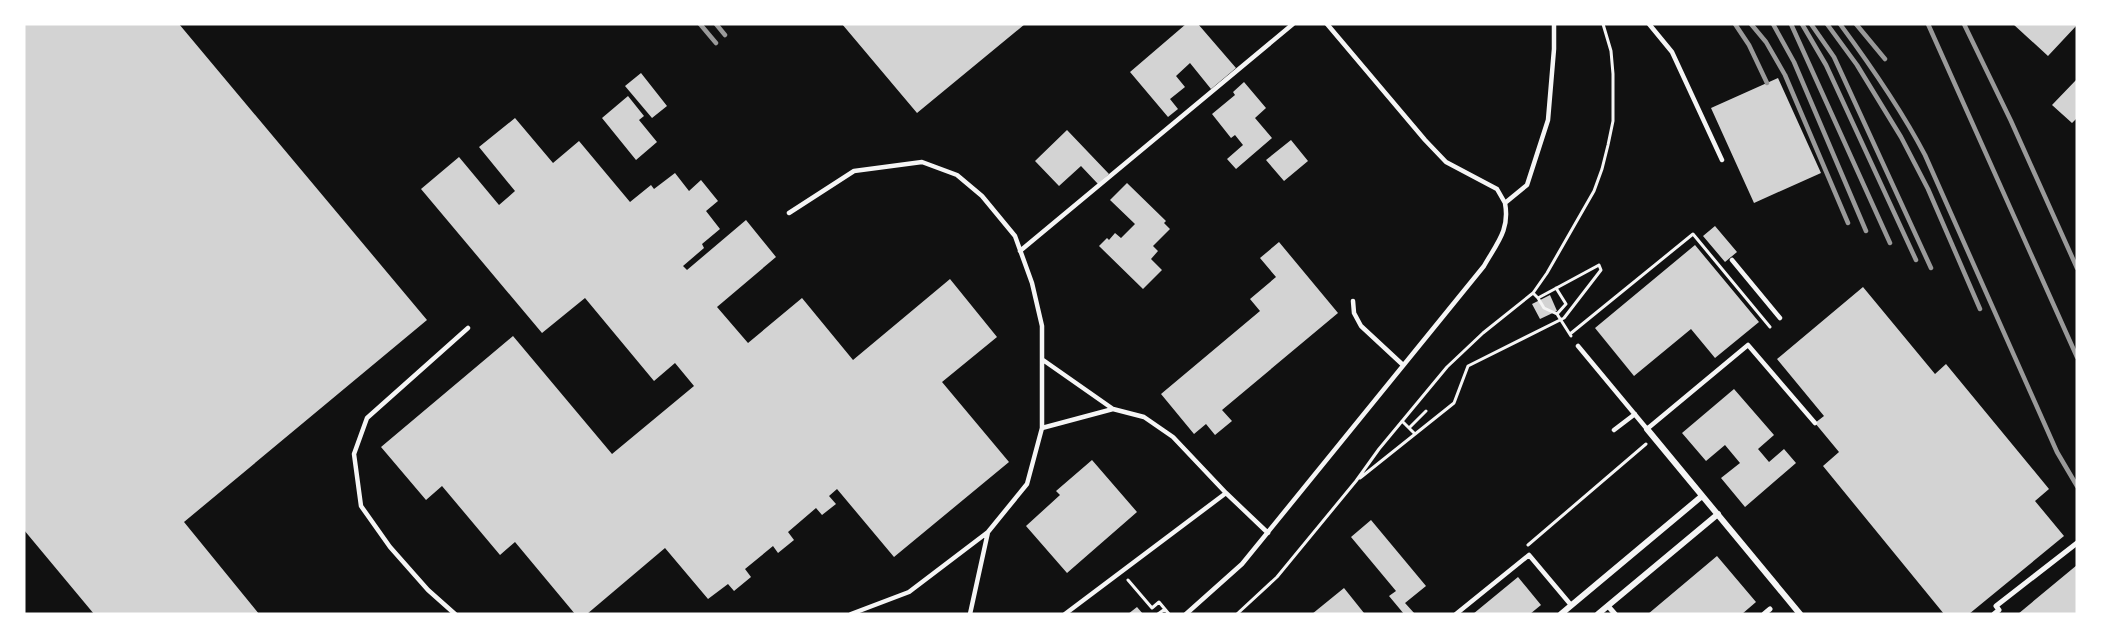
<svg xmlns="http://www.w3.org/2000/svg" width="2101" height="638" font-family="'PT Serif',serif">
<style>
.building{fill:#d3d3d3}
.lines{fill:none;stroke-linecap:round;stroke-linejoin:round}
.path{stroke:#f5f5f5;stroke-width:3}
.service{stroke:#f5f5f5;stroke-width:4.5}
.pedestrian{stroke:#f5f5f5;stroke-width:5}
.minor{stroke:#f5f5f5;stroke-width:6}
.rail{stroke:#9a9a9a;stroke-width:4.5}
</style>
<rect width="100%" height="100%" fill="#111"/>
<!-- building -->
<path class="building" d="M 24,24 L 179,24 L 427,320 L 184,522 L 259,614 L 94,614 L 24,530 Z
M 842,24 L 1025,24 L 917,113 Z
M 1186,24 L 1198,24 L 1236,68 L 1211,89 L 1190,63 L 1176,76 L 1185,87 L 1170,99 L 1178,109 L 1168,117 L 1130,72 Z
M 2013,24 L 2077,24 L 2077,25 L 2048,56 Z
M 641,73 L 667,106 L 652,118 L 625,86 Z
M 1778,78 L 1821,173 L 1754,203 L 1711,108 Z
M 2077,79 L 2077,118 L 2072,123 L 2052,105 Z
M 1244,82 L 1266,108 L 1255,118 L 1272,138 L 1236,169 L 1227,159 L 1243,145 L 1235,135 L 1231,138 L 1212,114 L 1235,95 L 1233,92 Z
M 628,96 L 644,116 L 639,120 L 657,142 L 636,160 L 602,118 Z
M 515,118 L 553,163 L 579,141 L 630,202 L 651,185 L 654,189 L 675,173 L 689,191 L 701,180 L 718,201 L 706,211 L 720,229 L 702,244 L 704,248 L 683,266 L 687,270 L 746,220 L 776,257 L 717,307 L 748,343 L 802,298 L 853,360 L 950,279 L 997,337 L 942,382 L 1009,462 L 894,557 L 837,489 L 829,496 L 836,504 L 822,515 L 816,508 L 788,532 L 794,540 L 778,553 L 773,546 L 745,569 L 751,577 L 734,591 L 728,584 L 708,599 L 665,548 L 587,614 L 575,614 L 515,542 L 500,555 L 442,486 L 426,500 L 381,447 L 513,336 L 612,454 L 694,386 L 675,363 L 654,381 L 585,298 L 542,333 L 421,189 L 459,157 L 499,205 L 515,191 L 479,147 Z
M 1067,130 L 1109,174 L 1098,184 L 1081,166 L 1059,186 L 1035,161 Z
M 1291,140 L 1308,161 L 1284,181 L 1266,160 Z
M 1127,183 L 1166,221 L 1164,223 L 1170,229 L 1153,246 L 1158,251 L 1151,259 L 1162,270 L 1143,289 L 1099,246 L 1107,238 L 1109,240 L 1115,233 L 1121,238 L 1135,224 L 1110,200 Z
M 1715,226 L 1737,252 L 1725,262 L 1703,236 Z
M 1279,242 L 1338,313 L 1222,410 L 1232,421 L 1215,435 L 1206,424 L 1194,434 L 1161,394 L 1260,311 L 1250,299 L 1276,277 L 1260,258 Z
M 1695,245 L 1759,322 L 1715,358 L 1691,329 L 1634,376 L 1595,328 Z
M 1863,287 L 1935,374 L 1946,364 L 2049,489 L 2035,501 L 2064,536 L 1969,614 L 1944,614 L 1823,466 L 1839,452 L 1815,423 L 1824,416 L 1777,359 Z
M 1550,295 L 1557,311 L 1540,319 L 1532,304 Z
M 1734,389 L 1774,435 L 1758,449 L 1769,462 L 1784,449 L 1796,463 L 1745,507 L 1721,478 L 1740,463 L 1725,445 L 1706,461 L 1682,433 Z
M 1092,460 L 1137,512 L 1067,573 L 1026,526 L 1060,495 L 1056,491 Z
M 1371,520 L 1426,586 L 1405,603 L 1415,614 L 1404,614 L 1389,596 L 1396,591 L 1351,537 Z
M 1717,556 L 1756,602 L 1742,614 L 1648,614 Z
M 2077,565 L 2077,614 L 2018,614 Z
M 1518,577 L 1541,605 L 1530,614 L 1473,614 Z
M 1344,588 L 1364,613 L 1312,614 Z
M 1137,607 L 1143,614 L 1128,614 Z"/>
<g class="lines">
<!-- path -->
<path class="path" d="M 1556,288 L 1566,304 L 1557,314
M 1538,298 L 1544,308 L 1557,314 L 1571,336
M 1570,334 L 1693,234 L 1770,327
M 1402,421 L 1415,434
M 1409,428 L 1426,411
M 1360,478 L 1454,403 L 1468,366 L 1564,318 L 1601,270 L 1599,265 L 1538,298 L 1533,293
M 1528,545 L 1646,444
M 1128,580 L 1152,608 L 1159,602 L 1169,614
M 1158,614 L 1165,609
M 1237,614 L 1277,577 L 1356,481 L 1379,449 L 1447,367 L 1483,333 L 1533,293 L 1547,273 L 1594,191 L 1602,169 L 1608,145 L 1613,121 L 1613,74 L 1611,51 L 1603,24"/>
<!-- service -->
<path class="service" d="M 1327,24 L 1425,140 L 1446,162 L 1497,189 L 1505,203
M 1649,24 L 1672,52 L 1722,160
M 789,213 L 854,171 L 922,162 L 957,175 L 982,196 L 1015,236 L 1032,283 L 1042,326 L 1042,428 L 1027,484 L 988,532 L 970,614
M 1020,251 L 1293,24
M 1732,260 L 1780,318
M 1353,301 L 1354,313 L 1361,326 L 1403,365
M 1578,346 L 1647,429 L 1748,345 L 1815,423
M 1043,360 L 1113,409
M 1042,428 L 1113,409 L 1144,417 L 1173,437 L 1226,493 L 1268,533
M 1614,430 L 1635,414
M 455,614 L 428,590 L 390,547 L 361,506 L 354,454 L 367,418 L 468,328
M 851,614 L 909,592 L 988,532
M 1065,614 L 1226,493
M 1186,614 L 1242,564 L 1484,266 C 1497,243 1510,230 1505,203 L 1527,185 L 1548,120 L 1554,49 L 1554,24
M 1456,614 L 1529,555 L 1571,605"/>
<!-- pedestrian -->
<path class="pedestrian" d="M 1608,606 L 1615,614
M 1764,614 L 1770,609
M 1994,614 L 1999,610 L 1996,606 L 2077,543"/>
<!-- minor -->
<path class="minor" d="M 1647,429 L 1800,614
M 1561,614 L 1702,496
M 1598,614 L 1718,514"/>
<!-- rail -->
<path class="rail" d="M 700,24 L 716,43
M 716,24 L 725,35
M 1735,24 L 1749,45 L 1767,83
M 1751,24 L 1766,42 L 1785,75 L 1848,223
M 1773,24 L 1794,62 L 1866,231
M 1791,24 L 1890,243
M 1802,24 L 1826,65 L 1916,260
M 1811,24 L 1834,57 L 1931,268
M 1827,24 L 1857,65 L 1901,137 L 1928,189 L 1980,309
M 1840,24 C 1871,66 1901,109 1925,155 L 2057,452 L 2077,486
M 1856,24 L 1885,59
M 1928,24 L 2077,357
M 1964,24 L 2011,121 L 2077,268"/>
</g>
<!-- border -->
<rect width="2101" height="638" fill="none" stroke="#ffffff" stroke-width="51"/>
</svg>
